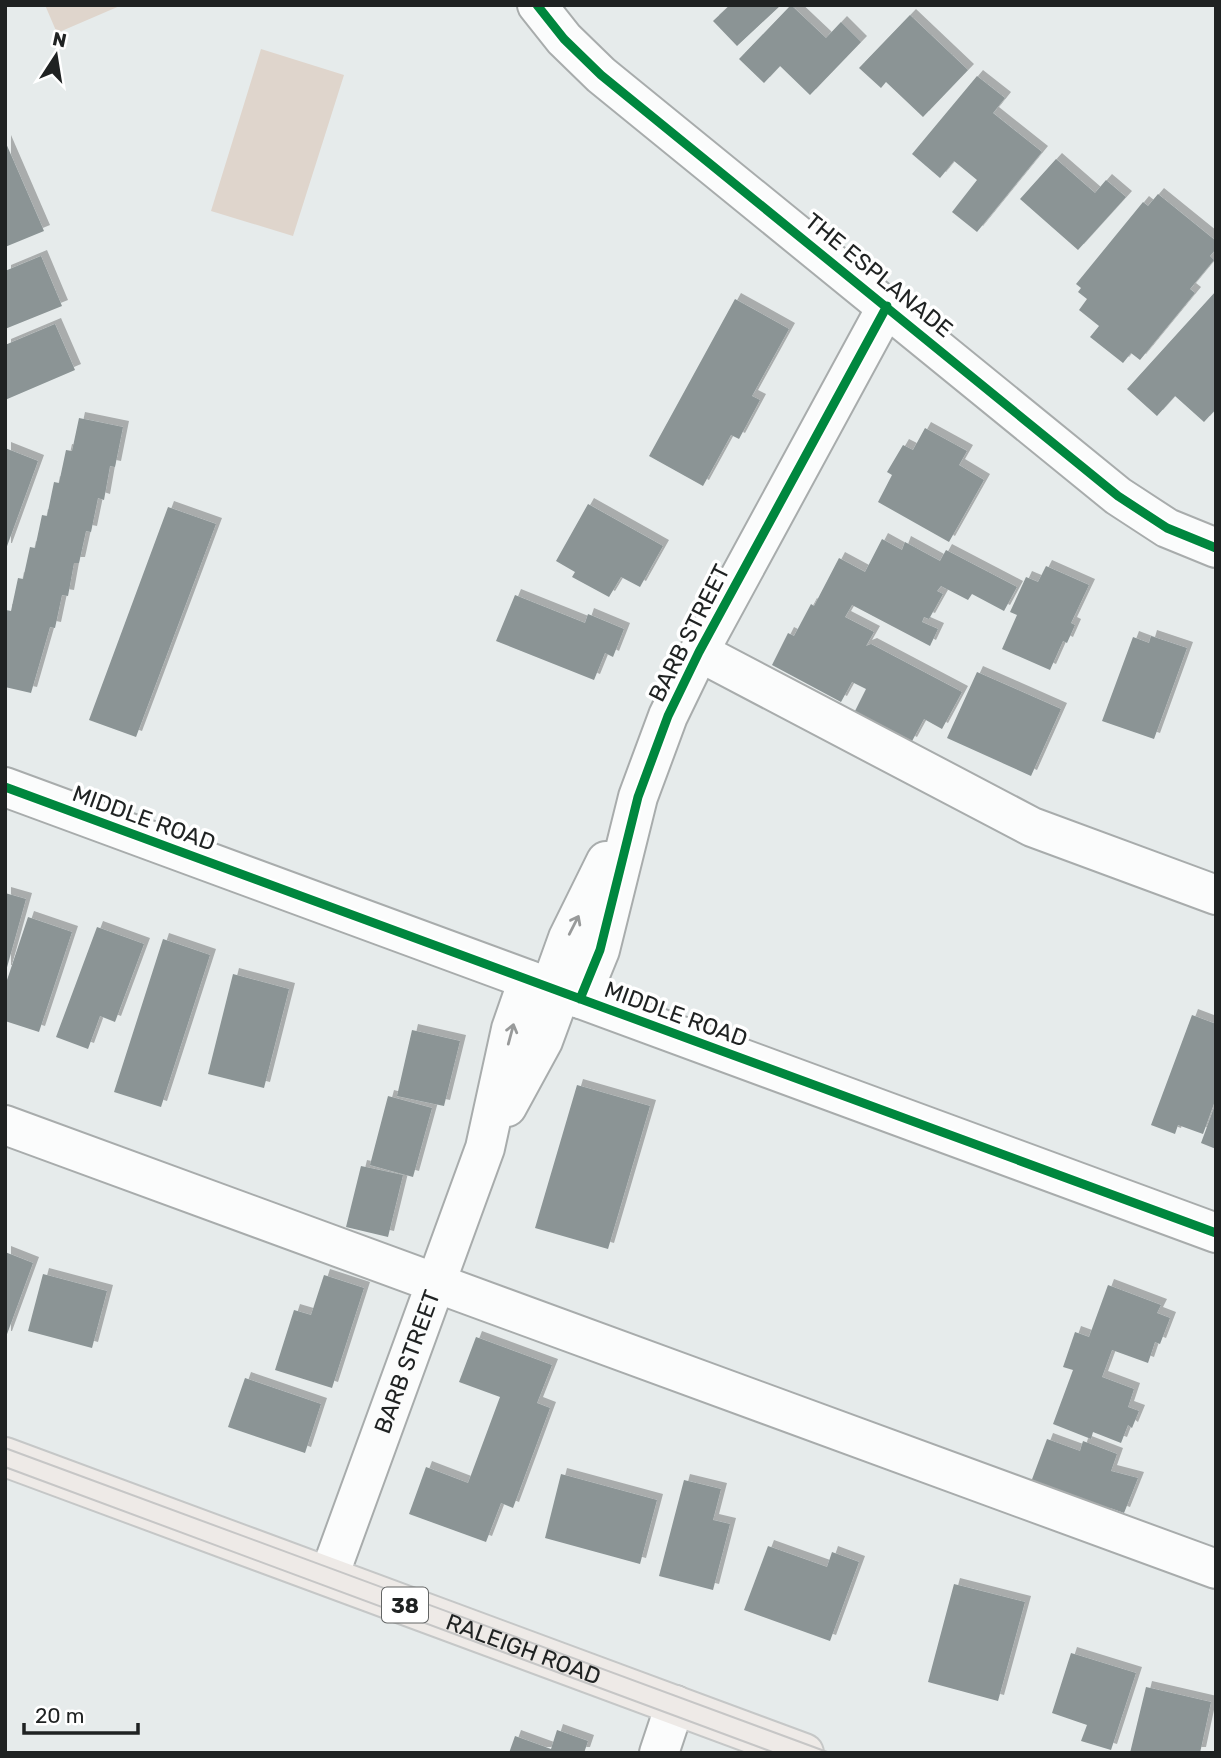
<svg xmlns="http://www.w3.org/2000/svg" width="1221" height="1758" font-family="Rubik,sans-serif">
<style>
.green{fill:#dfd5cc}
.building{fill:#8b9495;filter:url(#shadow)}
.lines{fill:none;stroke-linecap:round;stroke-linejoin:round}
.minor-casing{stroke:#a8acac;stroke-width:42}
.major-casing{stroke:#c5c7c7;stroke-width:42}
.minor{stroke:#fbfcfc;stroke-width:38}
.major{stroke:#eeeae7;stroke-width:38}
.tram{stroke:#c6c6c6;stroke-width:2}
.cycleway-casing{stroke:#fff;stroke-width:13}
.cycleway{stroke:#00873e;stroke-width:9}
.oneway{stroke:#989a9a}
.labels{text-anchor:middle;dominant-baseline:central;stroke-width:7;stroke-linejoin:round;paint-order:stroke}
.shield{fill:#fff;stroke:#626464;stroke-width:2}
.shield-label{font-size:21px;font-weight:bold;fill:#1f2222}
.street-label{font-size:23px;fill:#1f2222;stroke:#fff}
</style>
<defs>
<filter id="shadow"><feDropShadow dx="6" dy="-6" stdDeviation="0" flood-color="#0004"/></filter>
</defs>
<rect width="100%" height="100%" fill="#e6ebeb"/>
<!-- green -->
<path class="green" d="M 45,5 L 122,5 L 57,33 Z
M 261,49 L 344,75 L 293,236 L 211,211 Z"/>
<!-- building -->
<path class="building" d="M 730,5 L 781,5 L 737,46 L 713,21 Z
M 791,5 L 826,38 L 841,22 L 861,42 L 810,95 L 780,66 L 764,83 L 739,59 Z
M 910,15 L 968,70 L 923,117 L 886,82 L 881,88 L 859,68 Z
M 977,76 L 1005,98 L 993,113 L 1042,152 L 977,232 L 952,212 L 977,180 L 954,161 L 940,178 L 912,154 Z
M 5,141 L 44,231 L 5,247 Z
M 1056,159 L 1095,193 L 1106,180 L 1126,197 L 1078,250 L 1020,199 Z
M 1158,194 L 1216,241 L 1216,249 L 1210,256 L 1214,260 L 1190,289 L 1195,293 L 1140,360 L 1131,353 L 1123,363 L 1090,337 L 1099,326 L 1079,310 L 1087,299 L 1078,292 L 1081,288 L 1076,284 L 1143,202 L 1148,206 Z
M 41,256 L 62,306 L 5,329 L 5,271 Z
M 1216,291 L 1216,409 L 1204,422 L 1175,396 L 1157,416 L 1127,389 Z
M 735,299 L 789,329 L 752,396 L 760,400 L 739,439 L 731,435 L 703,486 L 649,456 Z
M 55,324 L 75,370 L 5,400 L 5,345 Z
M 79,418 L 123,427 L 115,467 L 110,466 L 104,500 L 98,498 L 91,532 L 86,531 L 79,563 L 74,563 L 68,596 L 62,595 L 55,628 L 50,627 L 31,693 L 5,687 L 6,610 L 11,611 L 18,578 L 23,579 L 30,547 L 35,548 L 42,515 L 47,516 L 54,482 L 59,483 L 66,450 L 72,451 Z
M 925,428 L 967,451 L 959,465 L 984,480 L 949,542 L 878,502 L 892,475 L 887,472 L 903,445 L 913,450 Z
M 5,448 L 38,461 L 6,549 L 5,549 Z
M 588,504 L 663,546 L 640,587 L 621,577 L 609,597 L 572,577 L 575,572 L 556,561 Z
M 168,507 L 216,524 L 136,737 L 89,720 Z
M 882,539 L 902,550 L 905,542 L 940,561 L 946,550 L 1017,587 L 1004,611 L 972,594 L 968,600 L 941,586 L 937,591 L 943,594 L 929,619 L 924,617 L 922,622 L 938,629 L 930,646 L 852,605 L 845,617 L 874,632 L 866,646 L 871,644 L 962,692 L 942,729 L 924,719 L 911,743 L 854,713 L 866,689 L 852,682 L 841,702 L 772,665 L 788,633 L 794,636 L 811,604 L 814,606 L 839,558 L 865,572 Z
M 1046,566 L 1089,585 L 1071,623 L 1075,625 L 1067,643 L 1063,641 L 1050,670 L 1002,649 L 1017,615 L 1010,612 L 1026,577 L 1038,582 Z
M 515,595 L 585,623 L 588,614 L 624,629 L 613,657 L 605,653 L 594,680 L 496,641 Z
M 1151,636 L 1187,648 L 1154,739 L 1102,721 L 1133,637 L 1149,643 Z
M 977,672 L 1061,709 L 1031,776 L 947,738 Z
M 5,893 L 26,899 L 6,971 L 5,971 Z
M 28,917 L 72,932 L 39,1032 L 5,1021 L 5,986 Z
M 97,927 L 144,944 L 115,1022 L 100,1016 L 88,1049 L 56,1037 Z
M 163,939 L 210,955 L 161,1107 L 114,1092 Z
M 233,974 L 289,989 L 264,1088 L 208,1074 Z
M 1192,1015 L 1216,1024 L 1216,1098 L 1203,1134 L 1178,1125 L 1175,1134 L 1151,1125 Z
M 412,1030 L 460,1041 L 444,1106 L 397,1096 Z
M 577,1085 L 650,1106 L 608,1249 L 535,1228 Z
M 388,1096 L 432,1108 L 413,1177 L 370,1165 Z
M 1215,1105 L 1216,1105 L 1216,1149 L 1201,1143 Z
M 361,1166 L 403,1175 L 388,1237 L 346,1227 Z
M 5,1252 L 33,1263 L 6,1337 L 5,1337 Z
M 43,1274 L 107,1291 L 92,1348 L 28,1331 Z
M 324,1275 L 364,1288 L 332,1388 L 275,1370 L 294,1310 L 311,1315 Z
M 1108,1285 L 1161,1305 L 1157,1313 L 1170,1318 L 1160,1344 L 1155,1342 L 1148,1363 L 1112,1350 L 1102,1377 L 1134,1389 L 1128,1407 L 1139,1411 L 1132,1428 L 1128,1425 L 1121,1443 L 1093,1432 L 1091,1439 L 1053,1424 L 1073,1370 L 1063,1367 L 1075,1332 L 1089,1337 Z
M 476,1337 L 552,1365 L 537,1403 L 550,1408 L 513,1508 L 501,1503 L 486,1542 L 409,1514 L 426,1467 L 468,1483 L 500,1397 L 459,1382 Z
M 245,1378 L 321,1404 L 305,1453 L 228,1427 Z
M 1047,1439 L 1080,1451 L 1083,1441 L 1117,1454 L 1111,1471 L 1138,1478 L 1124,1513 L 1110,1508 L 1109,1511 L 1031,1482 Z
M 561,1474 L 657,1500 L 640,1564 L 545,1538 Z
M 684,1480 L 721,1489 L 713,1520 L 730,1524 L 713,1590 L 659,1576 Z
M 768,1546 L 827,1567 L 832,1552 L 859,1562 L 830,1641 L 744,1610 Z
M 954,1584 L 1025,1602 L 998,1701 L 928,1682 Z
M 1071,1653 L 1136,1673 L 1111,1750 L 1081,1741 L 1087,1725 L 1052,1713 Z
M 1146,1687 L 1211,1702 L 1200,1753 L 1130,1753 Z
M 557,1730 L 588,1741 L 584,1753 L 509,1753 L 515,1736 L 551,1749 Z"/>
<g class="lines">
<!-- minor casing -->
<g class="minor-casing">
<g id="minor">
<path d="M 537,5 L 564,39 L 601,75 L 1118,496 L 1167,528 L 1216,548"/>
<path d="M 699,652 L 1032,827 L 1216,895"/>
<path d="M 5,787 L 1216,1233"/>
<path d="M 550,988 L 568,938 L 606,861"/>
<path d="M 580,999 L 600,950 L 638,797 L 668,716 L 699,652 L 887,306"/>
<path d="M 507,1107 L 543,1041 L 561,992"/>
<path d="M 5,1125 L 1216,1569"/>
<path id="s1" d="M 329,1576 L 485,1148 L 511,1029 L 528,980"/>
<path d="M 659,1753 L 675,1705"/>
</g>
</g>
<!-- major casing -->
<g class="major-casing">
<g id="major">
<path id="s2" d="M 5,1457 L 804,1753"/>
</g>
</g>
<!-- minor -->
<use href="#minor" class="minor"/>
<!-- major -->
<use href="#major" class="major"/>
<!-- tram -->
<path class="tram" d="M 5,1448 L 830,1753
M 5,1467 L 775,1753"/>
<!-- cycleway casing -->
<g class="cycleway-casing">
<path id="cycleway" d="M 537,5 L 564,39 L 601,75 L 1118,496 L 1167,528 L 1216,548
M 5,787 L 1216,1233
M 580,999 L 600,950 L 638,797 L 668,716 L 699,652 L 887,306"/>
</g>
<!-- cycleway -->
<use href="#cycleway" class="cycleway"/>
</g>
<!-- one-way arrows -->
<defs><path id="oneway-shaft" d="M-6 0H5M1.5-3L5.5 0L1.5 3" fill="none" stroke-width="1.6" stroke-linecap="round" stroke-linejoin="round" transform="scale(1.75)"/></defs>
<g class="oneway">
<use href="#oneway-shaft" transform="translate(574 925) rotate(-63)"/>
<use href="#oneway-shaft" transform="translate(511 1034) rotate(-75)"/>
</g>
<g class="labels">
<!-- shield labels -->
<rect class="shield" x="382" y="1587.5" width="46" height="35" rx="5"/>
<g class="shield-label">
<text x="405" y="1605">38</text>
</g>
<!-- street labels -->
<g class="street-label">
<text transform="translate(879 275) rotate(39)">THE ESPLANADE</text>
<text transform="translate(689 633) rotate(-63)">BARB STREET</text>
<text transform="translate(144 818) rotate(20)">MIDDLE ROAD</text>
<text transform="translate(676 1014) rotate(20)">MIDDLE ROAD</text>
<text stroke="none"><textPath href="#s1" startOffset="228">BARB STREET</textPath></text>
<text stroke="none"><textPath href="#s2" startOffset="553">RALEIGH ROAD</textPath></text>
</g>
</g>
<!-- border -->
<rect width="1221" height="1758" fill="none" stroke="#1f2222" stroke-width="14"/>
<!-- north arrow -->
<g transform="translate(56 56) rotate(12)" stroke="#ffffff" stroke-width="5" paint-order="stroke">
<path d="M0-5L12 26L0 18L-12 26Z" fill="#1f2222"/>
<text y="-10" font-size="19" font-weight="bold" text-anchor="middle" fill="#1f2222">N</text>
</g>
<!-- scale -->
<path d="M24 1723v10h114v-10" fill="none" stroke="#1f2222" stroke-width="3.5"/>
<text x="35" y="1723" font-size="21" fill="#1f2222" stroke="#ffffff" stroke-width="5" paint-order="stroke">20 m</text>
</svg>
